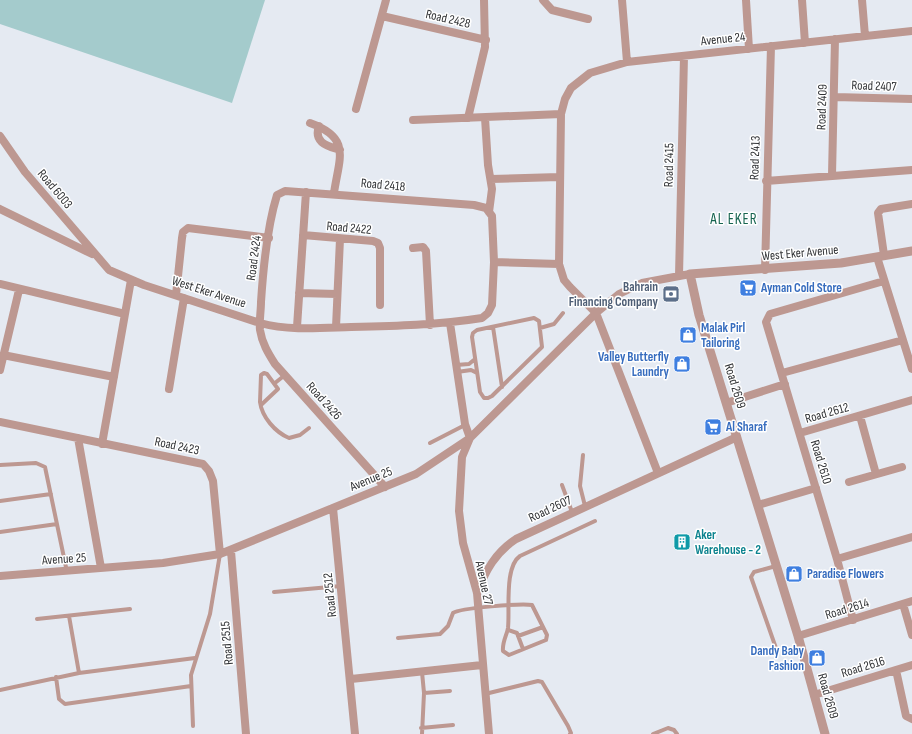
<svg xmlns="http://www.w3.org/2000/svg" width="912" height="734" font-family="'Sofia Sans Condensed',sans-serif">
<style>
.water{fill:#a4cbcc}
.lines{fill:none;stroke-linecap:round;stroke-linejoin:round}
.service{stroke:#bd9891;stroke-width:4}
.minor{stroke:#bd9891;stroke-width:8}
.tertiary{stroke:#bd9891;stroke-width:9}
.labels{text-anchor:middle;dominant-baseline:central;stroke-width:3;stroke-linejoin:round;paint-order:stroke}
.street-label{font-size:13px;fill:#313336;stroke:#fff}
.service-label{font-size:13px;font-weight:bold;fill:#4e5e75;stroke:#fff;text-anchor:end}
.shop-label{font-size:13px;font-weight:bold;fill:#366cbe;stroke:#fff;text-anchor:start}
.culture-label{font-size:13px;font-weight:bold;fill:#0d838f;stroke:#fff;text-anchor:start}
.quarter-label{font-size:15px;letter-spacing:1px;fill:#166450;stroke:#fff}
</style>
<rect width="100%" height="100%" fill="#e5eaf2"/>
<!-- water -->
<path class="water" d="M 0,0 L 265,0 L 232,103 L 0,24 Z"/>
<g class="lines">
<!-- service -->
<path class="service" d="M 534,318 L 539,321 L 542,347 L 492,396 L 488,398 L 484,398 L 480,392 L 472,337 L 473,333 L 477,330 Z
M 493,327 L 502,387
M 540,328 L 554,324 L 563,313
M 456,365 L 469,364 L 475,359
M 457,372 L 471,370 L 477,373
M 275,383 L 285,375
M 261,405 L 278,389 L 267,374 L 264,373 L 261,375 L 260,402 C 262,417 275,432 289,438 L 300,435 L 309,428
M 430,443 L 465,425
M 583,455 L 580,486 L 585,506
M 0,465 L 36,463 L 45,467 L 67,572
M 562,485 L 572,512
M 0,501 L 51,494
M 0,532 L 57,524
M 776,566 L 754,572 L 751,577 L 777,651
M 274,592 L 341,586
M 69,616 L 79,673
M 37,619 L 130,609
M 508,630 L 517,633 L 523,649
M 518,636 L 543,627
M 398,638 L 440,634 L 448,626 L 453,613 C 460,608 522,603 532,605 L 547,635 L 546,640 L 509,655 L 503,651 C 502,642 507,635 508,628 C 510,610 504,567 520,556 L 595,521
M 56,677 L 59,699 L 65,704 L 191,686
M 0,690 L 79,673 L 195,658
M 424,693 L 450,691
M 485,694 L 538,681 L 542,682 L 568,726 L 571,733 L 570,734
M 193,726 L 191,675 L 210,614 L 220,554
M 421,728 L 453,725
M 422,734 L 424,693 L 422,672
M 653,734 L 668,728 L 674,730 L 677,734"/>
<!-- minor -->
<path class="minor" d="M 543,0 L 552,10 L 588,19
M 622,0 L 627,62
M 746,0 L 749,49
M 802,0 L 805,43
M 862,0 L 865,36
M 382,16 L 486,40
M 835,97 L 912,99
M 356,109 L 386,0
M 468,118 L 485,47 L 484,0
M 485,118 L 488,165 L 492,189 L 489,212
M 413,120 L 561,114
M 310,123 C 352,138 339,158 334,193
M 319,126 C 313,143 328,146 340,150
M 0,136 L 25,172 L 109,270 L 144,285 L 260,323 C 289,331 321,328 351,327 C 395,326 438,325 482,318 L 488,313 L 492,305 L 494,262 L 492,216 L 486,208 L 474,205 L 285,191 L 277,195 C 268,224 263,271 261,302 C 261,311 259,321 260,330 C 262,343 268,353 275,364 L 385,487
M 832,175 L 835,39
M 491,179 L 559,177
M 766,181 L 912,170
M 0,209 L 92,254
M 303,235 L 373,241 L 378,243 L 380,248 L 380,305
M 413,248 L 423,247 L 426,251 L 430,325
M 884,255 L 878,213 L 881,209 L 912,204
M 877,257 L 912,369
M 494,262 L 559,264
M 765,270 L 771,46
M 679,276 L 684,56
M 0,284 L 125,314
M 299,293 L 337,294
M 176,295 L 182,238 L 183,232 L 188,228 L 269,238
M 450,323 L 465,424 L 470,438 L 462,457 L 459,511 L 463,543 L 477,593 L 489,734
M 297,327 L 306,192
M 336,327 L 340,239
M 3,355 L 114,377
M 0,370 L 19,290
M 782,373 L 903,340
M 169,389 L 184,298
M 726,403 L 785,384
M 860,416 L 876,474
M 0,422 L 203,464 L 209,471 L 213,481 L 220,554
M 800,433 L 912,400
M 78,438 L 101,568
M 102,444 L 131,280
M 658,473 L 596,313 L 570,287 L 564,280 L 559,264 L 561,114 L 565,99 L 571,88 L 590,73 L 627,62 L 912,31
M 849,482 L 902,467
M 758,505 L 816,488
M 333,508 L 355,734
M 231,551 L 246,734
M 837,559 L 912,537
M 0,576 L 163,563 L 220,554 L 416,474 L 470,438 L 596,313 L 619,294 L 642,283 L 690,274
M 477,593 C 486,570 495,553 516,539 L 737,437
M 903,604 L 912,635
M 853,620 L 837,559 L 766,322 L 770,314 L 884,281
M 798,636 L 912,601
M 896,670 L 906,716 L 912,719
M 351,679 L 482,665
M 814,695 L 912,665"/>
<!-- tertiary -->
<path class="tertiary" d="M 825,734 L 798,636 L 699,315 L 690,274 L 841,263 L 912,251"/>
</g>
<!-- icons -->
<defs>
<g id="supermarket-square" transform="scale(0.9)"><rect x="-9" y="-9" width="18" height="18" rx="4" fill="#3f7fe0" stroke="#fff"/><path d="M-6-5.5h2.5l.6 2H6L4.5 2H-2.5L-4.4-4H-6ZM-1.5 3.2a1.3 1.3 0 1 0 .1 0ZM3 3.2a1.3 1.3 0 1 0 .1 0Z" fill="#fff"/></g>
<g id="bank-square" transform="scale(0.9)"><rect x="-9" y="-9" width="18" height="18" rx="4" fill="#5c6f8a" stroke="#fff"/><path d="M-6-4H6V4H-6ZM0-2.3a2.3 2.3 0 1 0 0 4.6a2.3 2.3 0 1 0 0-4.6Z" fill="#fff"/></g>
<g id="shop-square" transform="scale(0.9)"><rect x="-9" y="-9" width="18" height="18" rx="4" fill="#3f7fe0" stroke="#fff"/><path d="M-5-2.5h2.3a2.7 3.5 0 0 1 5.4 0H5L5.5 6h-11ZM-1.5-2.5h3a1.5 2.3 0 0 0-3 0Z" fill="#fff"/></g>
<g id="building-square" transform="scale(0.9)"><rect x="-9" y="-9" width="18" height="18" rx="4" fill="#0f9aa8" stroke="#fff"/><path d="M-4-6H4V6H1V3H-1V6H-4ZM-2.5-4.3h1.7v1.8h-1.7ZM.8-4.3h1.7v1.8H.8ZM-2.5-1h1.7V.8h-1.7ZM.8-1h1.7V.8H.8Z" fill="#fff"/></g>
</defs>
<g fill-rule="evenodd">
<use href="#supermarket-square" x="748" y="288"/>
<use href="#bank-square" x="671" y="294"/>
<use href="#shop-square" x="688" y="335"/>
<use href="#shop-square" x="682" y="364"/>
<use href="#supermarket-square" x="713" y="427"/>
<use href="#building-square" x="682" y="542"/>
<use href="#shop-square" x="794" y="574"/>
<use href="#shop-square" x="817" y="658"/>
</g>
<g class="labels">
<!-- street labels -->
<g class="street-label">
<text transform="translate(448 19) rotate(13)">Road 2428</text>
<text transform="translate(723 39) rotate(-6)">Avenue 24</text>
<text transform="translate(874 86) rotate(2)">Road 2407</text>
<text transform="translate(822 107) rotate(-88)">Road 2409</text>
<text transform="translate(755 158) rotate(-88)">Road 2413</text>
<text transform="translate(669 165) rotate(-89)">Road 2415</text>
<text transform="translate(383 185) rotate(5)">Road 2418</text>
<text transform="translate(55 189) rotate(50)">Road 6003</text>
<text transform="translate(349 228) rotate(5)">Road 2422</text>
<text transform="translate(800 253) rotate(-5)">West Eker Avenue</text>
<text transform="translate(254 258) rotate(-82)">Road 2424</text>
<text transform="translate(209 292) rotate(18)">West Eker Avenue</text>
<text transform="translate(735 386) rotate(73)">Road 2609</text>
<text transform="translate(324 401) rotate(48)">Road 2426</text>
<text transform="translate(827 413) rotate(-16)">Road 2612</text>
<text transform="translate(177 446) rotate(12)">Road 2423</text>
<text transform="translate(821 462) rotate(73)">Road 2610</text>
<text transform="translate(371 479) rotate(-22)">Avenue 25</text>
<text transform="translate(550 509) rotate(-25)">Road 2607</text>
<text transform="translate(64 559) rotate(-4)">Avenue 25</text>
<text transform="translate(484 583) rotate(78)">Avenue 27</text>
<text transform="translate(330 595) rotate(-96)">Road 2512</text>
<text transform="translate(847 609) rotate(-17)">Road 2614</text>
<text transform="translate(227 643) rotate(-95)">Road 2515</text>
<text transform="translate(863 667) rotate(-17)">Road 2616</text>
<text transform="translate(828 696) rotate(74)">Road 2609</text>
</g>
<!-- service labels -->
<g class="service-label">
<text x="658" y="287">Bahrain<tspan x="658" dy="15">Financing Company</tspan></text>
</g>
<!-- shop labels -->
<g class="shop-label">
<text x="761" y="288">Ayman Cold Store</text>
<text x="701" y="328">Malak Pirl<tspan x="701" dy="15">Tailoring</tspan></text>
<text x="669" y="357" text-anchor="end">Valley Butterfly<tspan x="669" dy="15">Laundry</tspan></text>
<text x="726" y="427">Al Sharaf</text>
<text x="807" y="574">Paradise Flowers</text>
<text x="804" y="651" text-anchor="end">Dandy Baby<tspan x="804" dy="15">Fashion</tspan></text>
</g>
<!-- culture labels -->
<g class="culture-label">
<text x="695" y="535">Aker<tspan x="695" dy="15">Warehouse - 2</tspan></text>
</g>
<!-- quarter labels -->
<g class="quarter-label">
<text x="734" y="219">AL EKER</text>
</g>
</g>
</svg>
